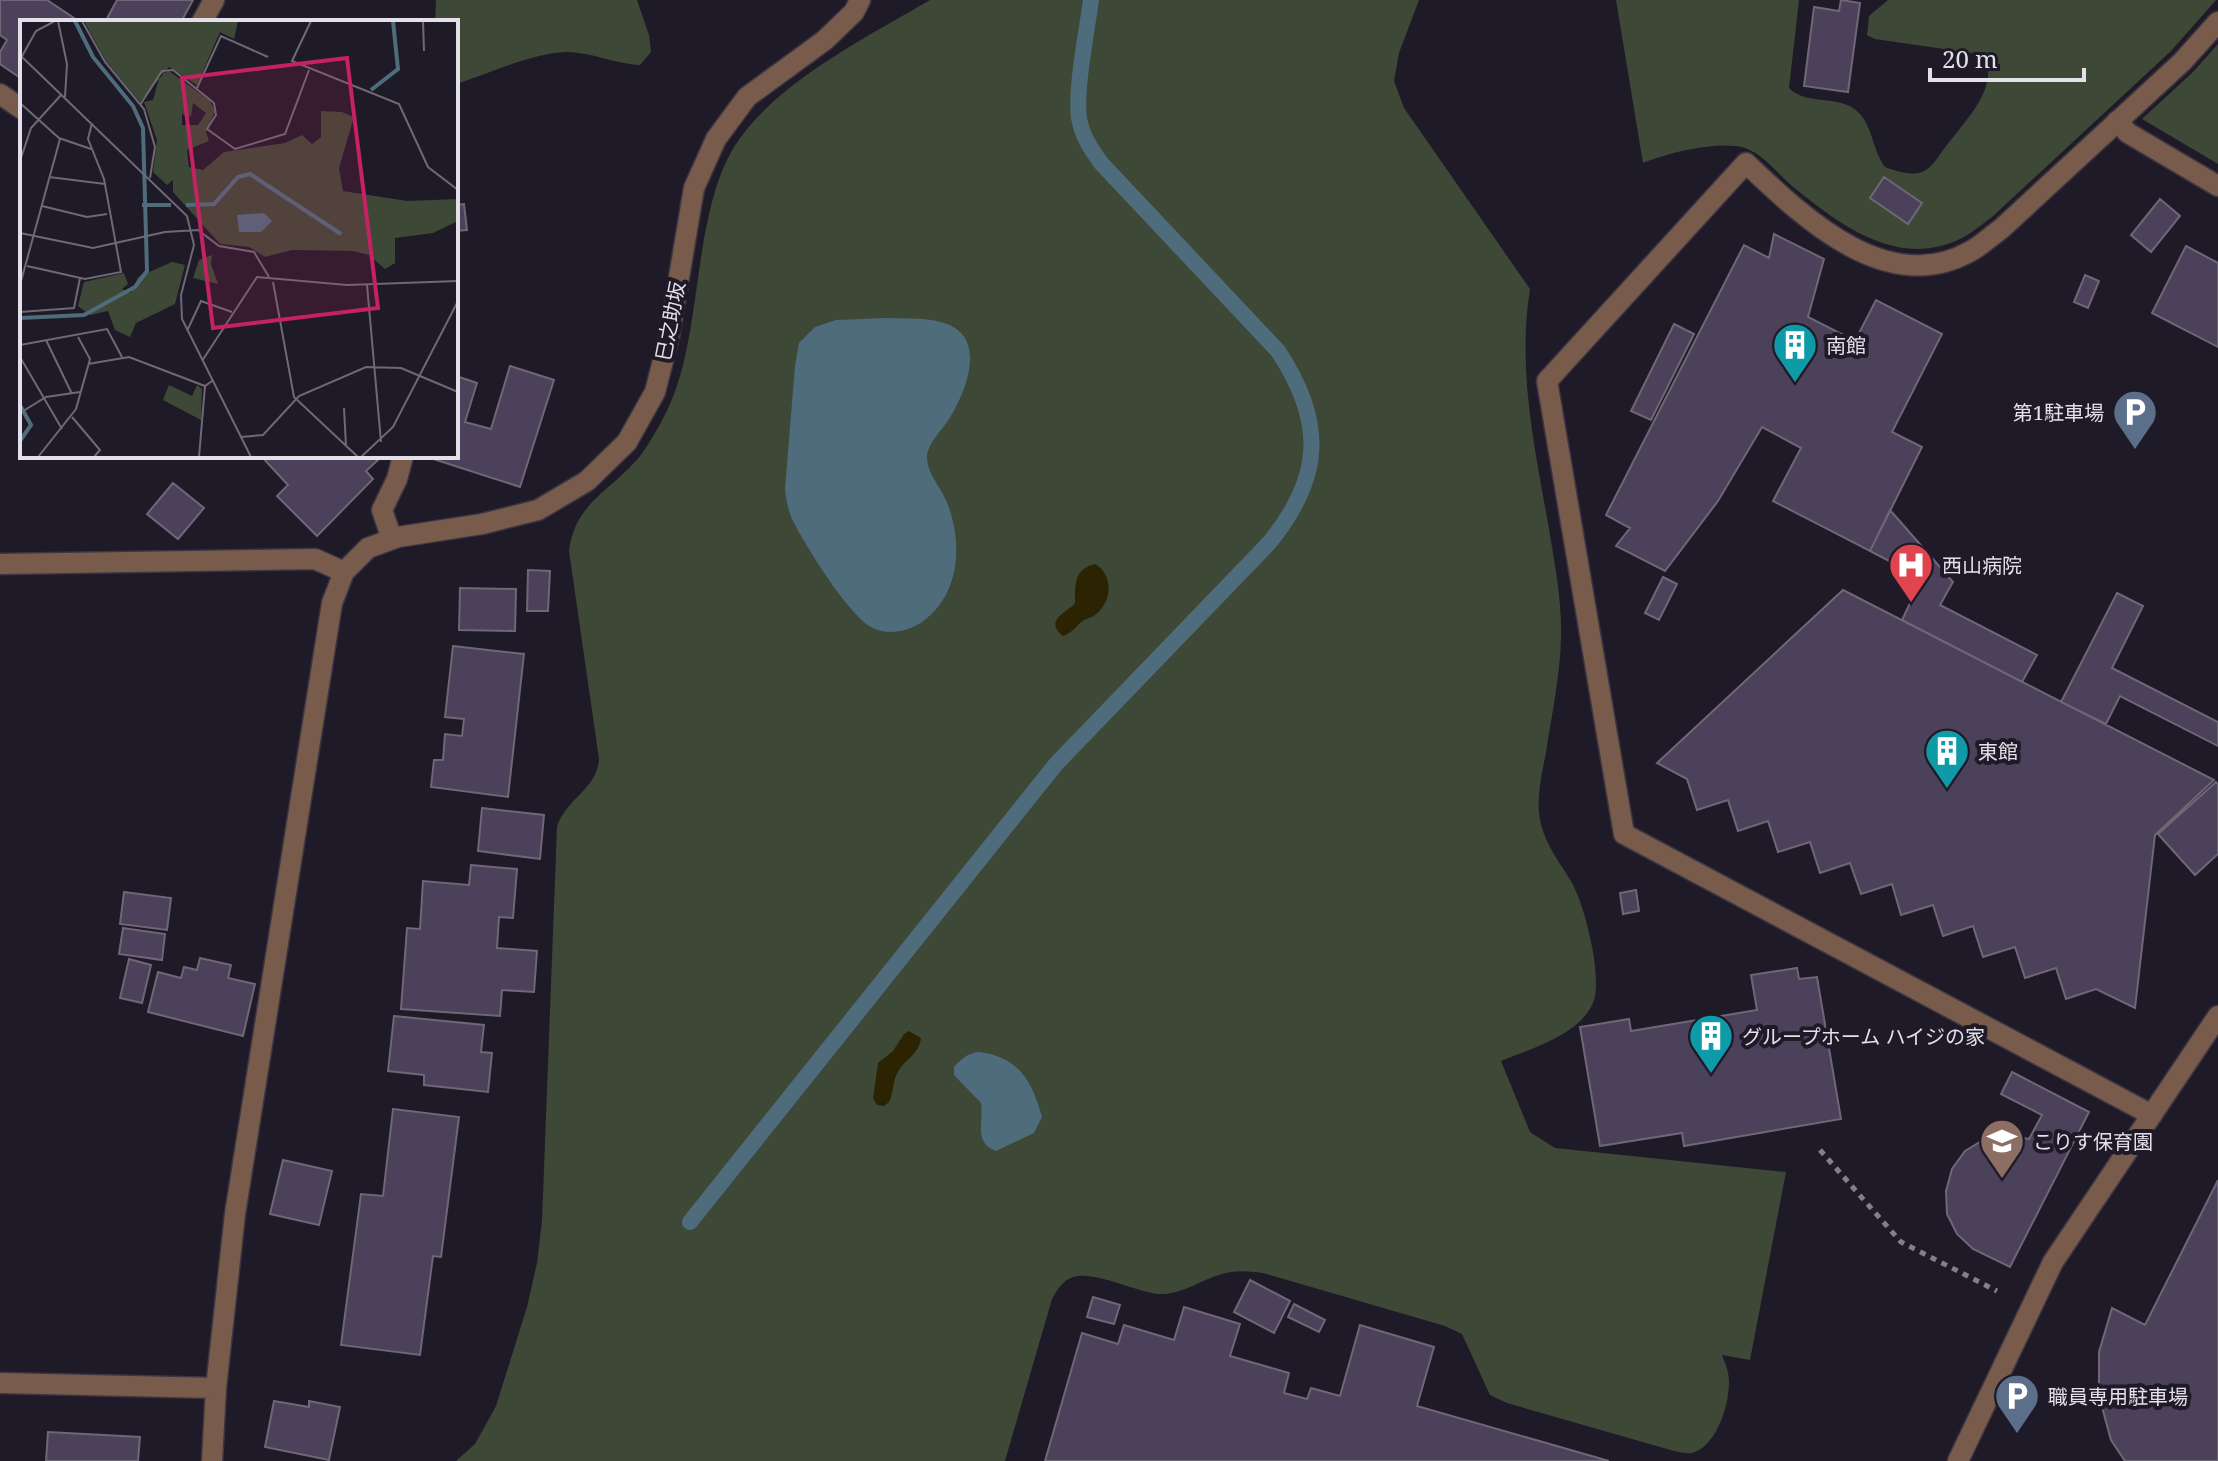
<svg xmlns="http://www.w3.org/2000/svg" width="2218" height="1461" font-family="'Noto Serif','Noto Sans JP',serif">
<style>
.green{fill:#3e4836}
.sand{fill:#2c2303}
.water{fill:#4e6c7c}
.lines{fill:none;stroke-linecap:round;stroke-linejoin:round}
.stream{stroke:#4e6c7c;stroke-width:16}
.building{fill:#4c415a;stroke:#6d6776;stroke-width:2}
.street-casing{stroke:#3b3642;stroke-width:23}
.path{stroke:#847f8a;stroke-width:5;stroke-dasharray:6 6;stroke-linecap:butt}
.street{stroke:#795b4c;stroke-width:20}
.labels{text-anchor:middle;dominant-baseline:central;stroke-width:8;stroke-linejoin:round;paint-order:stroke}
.street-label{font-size:20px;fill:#e4e0e9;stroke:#1f1a27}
.poi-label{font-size:20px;fill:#e4e0e9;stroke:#1f1a27;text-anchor:start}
.inset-river{fill:none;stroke:#4e6c7c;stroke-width:4}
.inset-road{fill:none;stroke:#6e6975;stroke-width:2}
.view{fill:#c42262;fill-opacity:0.15;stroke:#c42262;stroke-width:4}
.inset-edge{fill:none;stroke:#e4e0e9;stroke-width:4}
</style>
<rect width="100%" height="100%" fill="#1f1a27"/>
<!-- green -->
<path class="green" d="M 436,0 L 637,0 L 649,35 L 651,52 L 640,65 C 615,64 591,52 566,52 C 532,53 488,74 456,84 L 456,22 L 435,22 Z
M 930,0 L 1419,0 L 1399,53 L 1394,81 L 1404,108 L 1530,289 C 1517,370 1535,449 1549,529 C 1555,565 1562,601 1561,638 C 1560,676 1552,714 1546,752 C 1542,774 1535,802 1541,824 C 1546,846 1561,864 1572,883 C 1585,906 1602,975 1594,1000 C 1583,1034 1530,1049 1501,1061 L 1530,1132 L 1555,1148 L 1786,1172 L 1750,1360 L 1722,1355 C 1724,1361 1727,1367 1728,1373 C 1733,1396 1718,1447 1692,1453 C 1687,1454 1680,1452 1674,1451 L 1507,1403 L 1490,1395 L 1462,1334 L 1445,1326 L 1263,1273 C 1247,1271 1234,1270 1219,1275 C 1199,1281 1181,1295 1159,1294 C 1136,1292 1094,1270 1073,1277 C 1062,1281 1057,1290 1052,1299 L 1005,1461 L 456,1461 L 475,1444 L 496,1406 L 527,1307 L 537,1263 L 542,1221 L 557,827 C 565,799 597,790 599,759 L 569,551 C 575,500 616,489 643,452 C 653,437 665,417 672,399 C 690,357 695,292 703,245 C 709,212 716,177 734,147 C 774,83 866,38 930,0 Z
M 1616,0 L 1799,0 L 1789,88 C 1808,107 1842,93 1860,114 C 1873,129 1873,151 1885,167 C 1895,171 1911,176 1922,172 C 1933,168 1940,153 1947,145 C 1965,121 1999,88 1985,56 L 1978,54 L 1875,39 L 1867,35 L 1869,16 L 1888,0 L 2216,0 L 2171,51 L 1992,217 C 1982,224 1972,233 1962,238 C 1898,270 1840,225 1792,186 C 1777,173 1764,155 1745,148 C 1718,140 1668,153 1643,163 Z
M 2218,44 L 2218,164 L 2142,119 L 2193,72 Z"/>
<!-- sand -->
<path class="sand" d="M 1095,564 C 1113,574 1113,601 1096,614 C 1093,617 1088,618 1084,620 C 1076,626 1072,633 1063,636 C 1043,620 1068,612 1075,603 C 1075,584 1074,569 1095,564 Z
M 909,1031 L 921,1038 C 919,1054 907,1058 899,1070 C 892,1080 894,1092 889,1102 L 884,1106 L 877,1105 L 873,1098 L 878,1063 L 893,1051 L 904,1034 Z"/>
<!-- water -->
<path class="water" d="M 887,318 C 906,319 929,317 947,324 C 988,339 965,394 949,419 C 942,430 929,442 927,455 C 926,472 940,486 946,500 C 957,526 960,557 951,583 C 946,598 935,613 922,622 C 907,632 887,636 871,627 C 847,613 805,545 792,519 C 788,509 786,500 785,489 L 795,366 L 799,343 L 815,327 L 836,320 Z
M 979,1052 C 1019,1057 1032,1081 1042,1117 L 1034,1133 L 996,1151 C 973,1143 984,1122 981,1103 L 954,1075 L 954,1067 C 961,1059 968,1053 979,1052 Z"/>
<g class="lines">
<!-- stream -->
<path class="stream" d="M 690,1222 L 1056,764 L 1269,543 C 1323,477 1325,422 1278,351 L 1101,163 C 1091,149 1082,136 1079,118 C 1075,89 1087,31 1091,0"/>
</g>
<!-- building -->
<path class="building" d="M 0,0 L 47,0 L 80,22 L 22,22 L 22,79 L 0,64 L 0,52 L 7,40 L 0,35 Z
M 117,0 L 193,0 L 181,22 L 105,22 Z
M 1841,0 L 1860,3 L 1848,92 L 1804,86 L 1814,7 L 1839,11 Z
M 1884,177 L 1922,203 L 1908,224 L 1870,198 Z
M 2160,199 L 2180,216 L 2151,252 L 2131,235 Z
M 464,204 L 467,230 L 456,231 L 456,205 Z
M 1774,234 L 1824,259 L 1808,317 L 1855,341 L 1876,300 L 1942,334 L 1892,432 L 1922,447 L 1870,551 L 1773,501 L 1801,448 L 1762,427 L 1718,501 L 1665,571 L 1616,546 L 1630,528 L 1606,515 L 1744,245 L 1769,258 Z
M 2186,246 L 2218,263 L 2218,347 L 2152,313 Z
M 2085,275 L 2099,281 L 2088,308 L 2074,302 Z
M 1674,324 L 1694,334 L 1651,420 L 1631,411 Z
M 510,366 L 554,380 L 520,487 L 424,456 L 456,456 L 456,376 L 477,383 L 465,422 L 491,429 Z
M 261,456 L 374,456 L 378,460 L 366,471 L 373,479 L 317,536 L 277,496 L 288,485 Z
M 173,483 L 204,508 L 178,539 L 147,514 Z
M 1890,510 L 1953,582 L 1940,605 L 2037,655 L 2022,682 L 1902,620 L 1922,578 L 1870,551 Z
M 528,570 L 550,571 L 548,611 L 527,611 Z
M 1663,577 L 1677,584 L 1659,620 L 1645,613 Z
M 460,588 L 516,589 L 515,631 L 459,630 Z
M 1843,590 L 2214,780 L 2155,835 L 2135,1008 L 2096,989 L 2066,999 L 2056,968 L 2025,978 L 2015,947 L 1983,957 L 1973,926 L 1943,936 L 1933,905 L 1901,915 L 1892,884 L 1861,894 L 1850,863 L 1820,873 L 1810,842 L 1778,852 L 1768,821 L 1738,831 L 1728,800 L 1697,810 L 1687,779 L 1657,763 Z
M 2117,593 L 2143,606 L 2112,668 L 2218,722 L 2218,746 L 2120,696 L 2106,724 L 2061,702 Z
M 453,646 L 524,654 L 508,797 L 431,787 L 434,760 L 443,760 L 445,734 L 462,736 L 464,719 L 445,717 Z
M 2216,782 L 2218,785 L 2218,854 L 2195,875 L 2158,834 Z
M 482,808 L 544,815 L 540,859 L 478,851 Z
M 471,865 L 517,869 L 513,918 L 499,917 L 497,948 L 537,951 L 534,992 L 502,990 L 500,1016 L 401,1009 L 407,928 L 420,929 L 423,881 L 469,885 Z
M 1636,890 L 1639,911 L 1623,914 L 1620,893 Z
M 124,892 L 171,898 L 167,930 L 120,924 Z
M 123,928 L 165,934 L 162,960 L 119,954 Z
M 200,958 L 231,965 L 228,978 L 255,984 L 243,1036 L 148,1012 L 158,972 L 181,978 L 184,967 L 197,970 Z
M 129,959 L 151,965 L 142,1003 L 120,998 Z
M 1797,968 L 1799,979 L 1817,977 L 1841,1119 L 1684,1146 L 1682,1133 L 1600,1146 L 1580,1027 L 1629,1019 L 1631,1031 L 1757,1010 L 1751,975 Z
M 394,1016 L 484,1025 L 481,1052 L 492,1053 L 488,1092 L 424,1085 L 424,1075 L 388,1071 Z
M 2012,1072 L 2089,1112 L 2010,1267 L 1973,1249 L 1957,1234 L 1947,1214 L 1946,1191 L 1952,1169 L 1965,1151 L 1985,1139 L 2007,1135 L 2029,1139 L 2042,1115 L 2001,1094 Z
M 393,1109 L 459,1117 L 441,1257 L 433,1256 L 420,1355 L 341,1345 L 361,1194 L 383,1196 Z
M 283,1160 L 332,1171 L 319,1225 L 270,1214 Z
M 2218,1180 L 2218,1461 L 2125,1461 L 2111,1440 L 2099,1396 L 2099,1352 L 2112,1308 L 2145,1325 Z
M 1250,1280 L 1290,1301 L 1274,1333 L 1234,1312 Z
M 1093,1297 L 1120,1305 L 1114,1324 L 1087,1317 Z
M 1294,1304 L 1325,1320 L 1319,1332 L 1288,1317 Z
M 1184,1307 L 1240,1324 L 1230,1356 L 1289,1373 L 1284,1393 L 1307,1399 L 1311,1388 L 1340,1396 L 1360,1325 L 1434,1347 L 1417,1406 L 1609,1461 L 1045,1461 L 1082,1333 L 1118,1344 L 1124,1325 L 1174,1340 Z
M 274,1401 L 309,1407 L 309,1401 L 340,1407 L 329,1460 L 265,1447 Z
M 48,1432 L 140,1437 L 138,1461 L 46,1461 Z"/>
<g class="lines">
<!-- street casing -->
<g class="street-casing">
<path id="street" d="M 202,22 L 214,0
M 0,94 L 22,109
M 2117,121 L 2128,133 L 2218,186
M 392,539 L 382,510 L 397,479 L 403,456
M 0,564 L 315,559 L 344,572
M 2152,1115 L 1624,834 L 1547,381 L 1746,163 C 1803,217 1887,299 1971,251 C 1982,245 1991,236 2001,229 L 2182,62 L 2218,22
M 0,1383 L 216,1388
M 212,1461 L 216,1388 L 235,1214 L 332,603 L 344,572 L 368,548 L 398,537 L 482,524 L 538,510 L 587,481 L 627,442 L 655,392 L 669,337 L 694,188 L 716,139 L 747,97 L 825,40 L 854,12 L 860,0
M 1958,1461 L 2053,1262 L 2218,1016"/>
</g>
<!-- path -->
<path class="path" d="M 1820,1150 L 1901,1242 L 1997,1291"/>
<!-- street -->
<use href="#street" class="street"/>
</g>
<!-- icons -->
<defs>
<g id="building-pin" transform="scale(2.3)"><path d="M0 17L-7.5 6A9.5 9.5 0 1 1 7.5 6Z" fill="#0f9aa8" stroke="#1f1a27"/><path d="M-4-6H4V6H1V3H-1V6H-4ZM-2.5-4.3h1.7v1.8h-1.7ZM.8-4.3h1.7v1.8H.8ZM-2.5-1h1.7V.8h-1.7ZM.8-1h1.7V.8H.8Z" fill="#fff"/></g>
<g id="parking-pin" transform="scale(2.3)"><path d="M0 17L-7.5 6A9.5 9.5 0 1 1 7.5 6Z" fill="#5c6f8a" stroke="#1f1a27"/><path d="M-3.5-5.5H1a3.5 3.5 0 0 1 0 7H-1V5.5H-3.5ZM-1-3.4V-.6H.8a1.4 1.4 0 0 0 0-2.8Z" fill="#fff"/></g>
<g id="hospital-pin" transform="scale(2.3)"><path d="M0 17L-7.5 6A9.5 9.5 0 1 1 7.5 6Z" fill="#e0444e" stroke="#1f1a27"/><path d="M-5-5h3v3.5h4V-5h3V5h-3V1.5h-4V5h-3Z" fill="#fff"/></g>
<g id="school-pin" transform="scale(2.3)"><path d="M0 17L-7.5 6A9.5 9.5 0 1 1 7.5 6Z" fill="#8d6e63" stroke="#1f1a27"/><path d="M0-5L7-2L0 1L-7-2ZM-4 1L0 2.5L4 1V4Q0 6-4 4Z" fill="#fff"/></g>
</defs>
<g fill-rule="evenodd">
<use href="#building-pin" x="1795" y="345"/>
<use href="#parking-pin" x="2135" y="412"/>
<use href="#hospital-pin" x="1911" y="565"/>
<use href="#building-pin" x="1947" y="751"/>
<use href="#building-pin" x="1711" y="1036"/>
<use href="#school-pin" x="2002" y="1141"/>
<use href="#parking-pin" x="2017" y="1396"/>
</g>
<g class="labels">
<!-- street labels -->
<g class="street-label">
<text transform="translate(670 321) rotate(-79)">巳之助坂</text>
</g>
<!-- poi labels -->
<g class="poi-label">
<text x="1826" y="345">南館</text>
<text x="2104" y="412" text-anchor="end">第1駐車場</text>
<text x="1942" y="565">西山病院</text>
<text x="1978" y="751">東館</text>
<text x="1742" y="1036">グループホーム ハイジの家</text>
<text x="2033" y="1141">こりす保育園</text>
<text x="2048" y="1396">職員専用駐車場</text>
</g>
</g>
<!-- overview -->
<g transform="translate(20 20)">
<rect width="438" height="438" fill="#1f1a27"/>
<path d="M 64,1 L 218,1 L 214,19 L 200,12 L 177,65 L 149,47 L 120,82 L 86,41 ZM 149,51 L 190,81 L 195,91 L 186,112 L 189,121 L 167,130 L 169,147 L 183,150 L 204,132 L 265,123 L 282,115 L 292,124 L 301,117 L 301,91 L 322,92 L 334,97 L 319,148 L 323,171 L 387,181 L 438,179 L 438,201 L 413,213 L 375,218 L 375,243 L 365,249 L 349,235 L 333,231 L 272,230 L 245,237 L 229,227 L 200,224 L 153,172 L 153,160 L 147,165 L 133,152 L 137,120 L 124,82 L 133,80 L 140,55 ZM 173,83 L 186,93 L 178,105 L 162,105 L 162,94 L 171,97 ZM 192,235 L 191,244 L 198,264 L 173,258 L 179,240 ZM 152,242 L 165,245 L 155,284 L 116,303 L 110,317 L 95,310 L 88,291 L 70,295 L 58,286 L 64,262 L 104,253 L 108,264 L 102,269 L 111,273 L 118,257 ZM 149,365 L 172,376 L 177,365 L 182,369 L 181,400 L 143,380 Z" fill="#3e4836" fill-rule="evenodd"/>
<path d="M 244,193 L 252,201 L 241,212 L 219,212 L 217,195 Z" fill="#4e6c7c"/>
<path class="inset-river" d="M 351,70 L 378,49 L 373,1M 122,185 L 151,185M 166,185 L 194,184 L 218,157 L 230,154 L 321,214M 0,298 L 64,295 L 115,267 L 127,251 L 123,108 L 113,86 L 73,37 L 55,1M 0,385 L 11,405 L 0,421"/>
<path class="inset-road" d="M 38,1 L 47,44 L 45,77M 62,1 L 85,42 L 124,89 L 135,127 L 130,158M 291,1 L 272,41 L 379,84 L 408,147 L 438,170M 403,1 L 404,31M 0,35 L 167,196 L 174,225 L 161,275 L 162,299 L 231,437M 1,38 L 16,11 L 35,1M 177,68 L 201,16 L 248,37M 0,83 L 39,118 L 71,129M 120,85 L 142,51 L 153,50 L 194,83 L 196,95 L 187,109 L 215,129 L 265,114 L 289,50M 0,141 L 11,108 L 42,74M 29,157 L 85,164M 22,186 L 67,197 L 87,194M 0,213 L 73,228 L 145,212 L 178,210 L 199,226 L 234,232 L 249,257M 7,246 L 65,259 L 101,252 L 84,159 L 68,119 L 72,103M 253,262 L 274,377 L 338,437M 0,265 L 40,119M 347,265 L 361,422M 0,292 L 54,288 L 60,258M 167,311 L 181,281 L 212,292M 26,320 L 52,374M 0,325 L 87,309 L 102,337M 0,337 L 42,409M 182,341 L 237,257 L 327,265 L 438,261M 68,344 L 109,337 L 185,366 L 192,361M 324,388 L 326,426M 0,393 L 26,377 L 60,372M 52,397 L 80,430 L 74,437M 221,417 L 243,415 L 279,376 L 346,347 L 381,348 L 438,372M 18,437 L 56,389 L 70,339 L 58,317M 179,437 L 185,366M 341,437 L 373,407 L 438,281"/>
<path class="view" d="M 327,38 L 358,288 L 193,308 L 162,58 Z"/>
<rect width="438" height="438" class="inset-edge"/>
</g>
<!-- scale -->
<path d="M1930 68v12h154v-12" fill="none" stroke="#e4e0e9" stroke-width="4"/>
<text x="1942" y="68" font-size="24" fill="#e4e0e9" stroke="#1f1a27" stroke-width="6" paint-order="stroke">20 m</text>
</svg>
